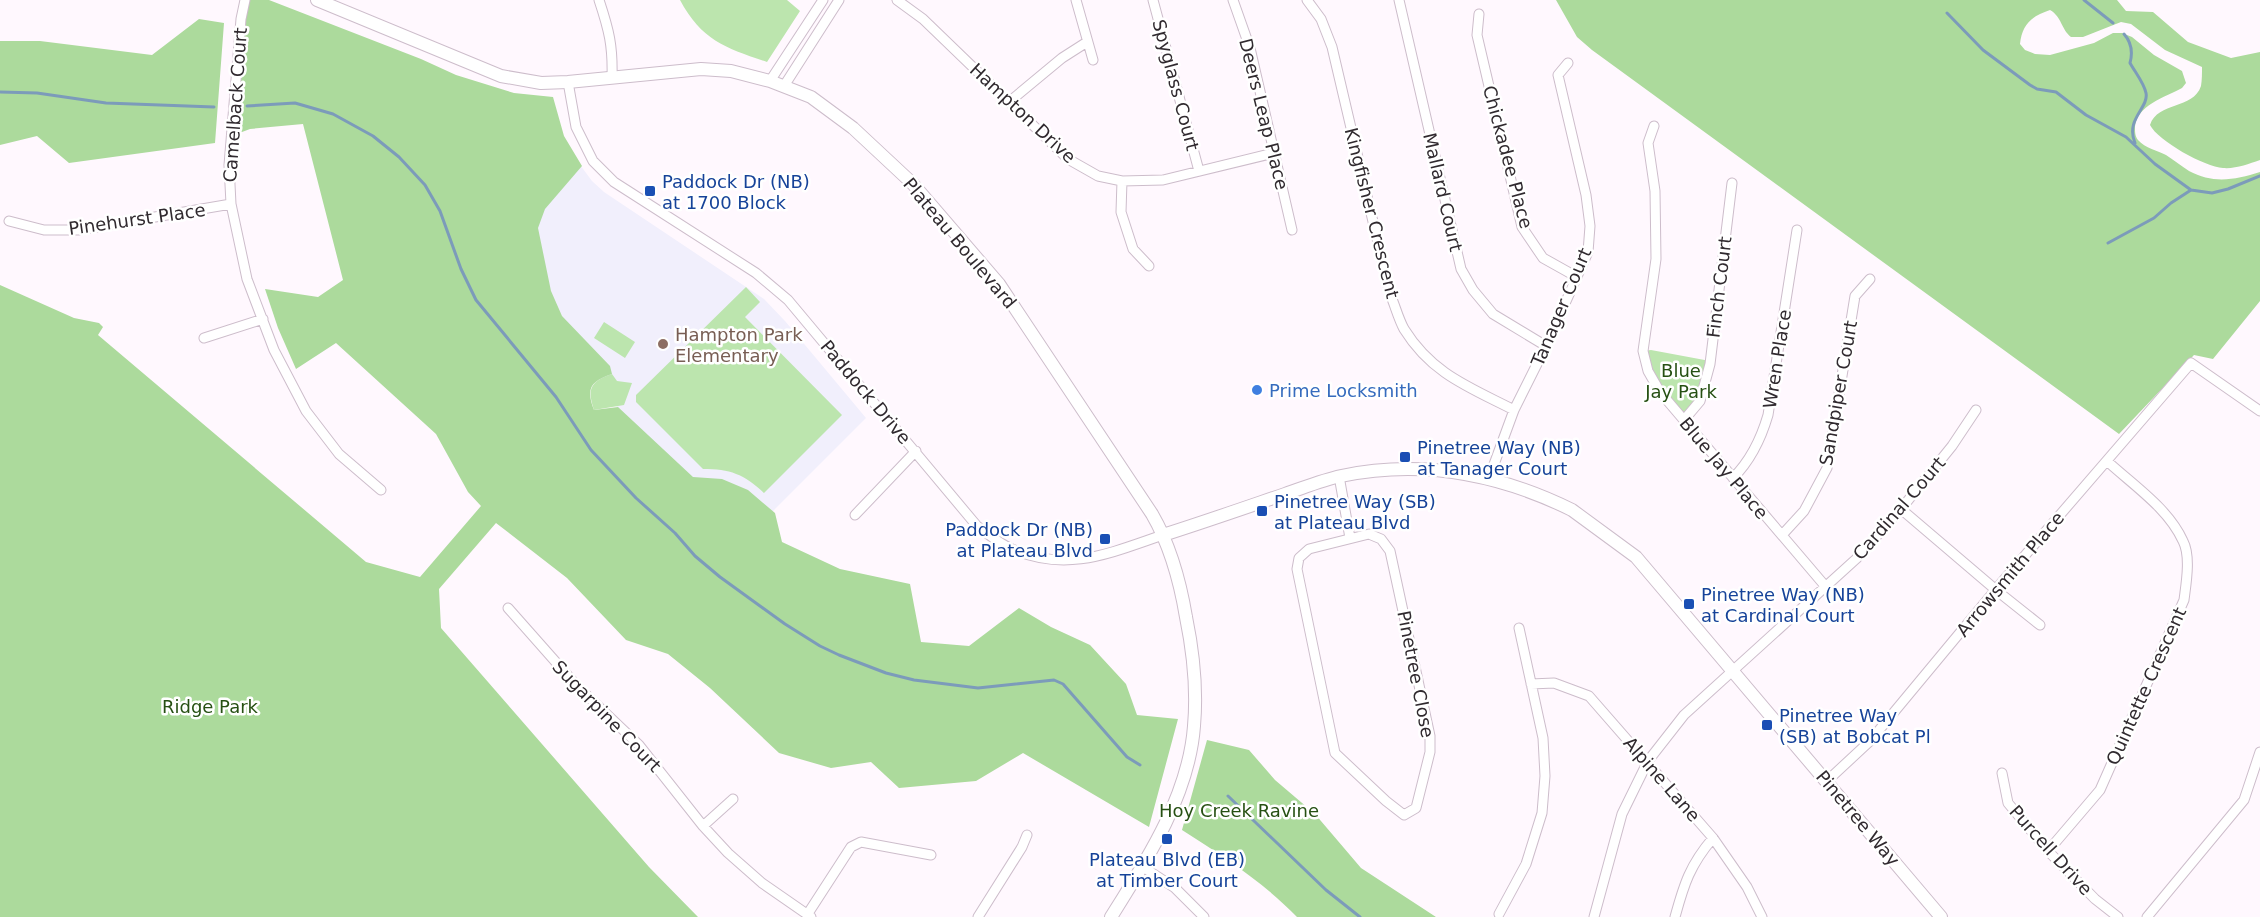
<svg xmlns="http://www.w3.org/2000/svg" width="2260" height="917" font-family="'DejaVu Sans',sans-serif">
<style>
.education{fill:#f1effc}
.green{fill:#bce5ae}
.forest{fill:#acda9c}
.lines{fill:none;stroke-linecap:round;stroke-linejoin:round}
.stream{stroke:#7c9bba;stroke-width:3}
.street-casing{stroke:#cdbdcb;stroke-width:11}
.secondary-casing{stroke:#cdbdcb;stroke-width:14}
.street{stroke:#fff;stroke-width:9}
.secondary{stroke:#fff;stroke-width:12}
.transit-dot{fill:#1a4fb4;stroke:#fff;stroke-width:2}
.education-dot{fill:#8d6e63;stroke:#fff;stroke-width:2}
.shop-dot{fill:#3f7fe0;stroke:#fff;stroke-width:2}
.labels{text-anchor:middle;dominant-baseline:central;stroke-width:5;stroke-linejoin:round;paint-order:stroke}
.street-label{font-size:18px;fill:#302a2f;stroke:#fff}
.transit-label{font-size:18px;fill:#164399;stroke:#fff;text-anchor:start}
.education-label{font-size:18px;fill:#785e54;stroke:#fff;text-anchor:start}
.park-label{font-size:18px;fill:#265013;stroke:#fff}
.shop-label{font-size:18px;fill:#366cbe;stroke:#fff;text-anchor:start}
</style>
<rect width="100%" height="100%" fill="#fff8fe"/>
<!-- education -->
<path class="education" d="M 572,154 L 592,181 L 604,192 L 764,299 L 785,321 L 866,418 L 751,533 L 662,479 L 533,273 L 522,228 Z"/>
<!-- green -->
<path class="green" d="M 680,0 L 787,0 L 800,11 L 767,62 C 726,48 702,41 680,0 Z
M 746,287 L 760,302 L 745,317 L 842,415 L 764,493 C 744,474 730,469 703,469 L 636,402 L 636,395 Z
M 604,322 L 635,342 L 625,358 L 594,338 Z
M 1651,350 L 1710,361 L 1700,401 L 1684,420 L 1660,392 L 1643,351 Z
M 612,374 L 617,381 L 632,383 L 624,405 L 594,410 C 586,387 592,381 612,374 Z"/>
<!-- forest -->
<path class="forest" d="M 249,0 L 269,0 L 421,59 L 456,75 L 514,93 L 553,97 L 564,136 L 582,166 L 545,209 L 538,228 L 551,291 L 562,316 L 610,366 L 612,374 C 592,381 585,387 594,410 L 618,407 L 693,477 L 722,479 L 748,490 L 775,513 L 782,542 L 840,569 L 910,584 L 921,642 L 969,646 L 1019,608 L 1051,627 L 1090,645 L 1126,684 L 1137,715 L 1178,719 L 1149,827 L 1023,753 L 976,781 L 899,788 L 871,762 L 831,768 L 779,753 L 710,688 L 668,654 L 626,640 L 567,578 L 496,523 L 439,589 L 441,628 L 649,867 L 698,917 L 0,917 L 0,285 L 74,318 L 99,323 L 103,327 L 98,335 L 366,562 L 420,577 L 481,506 L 468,492 L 436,434 L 336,343 L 296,369 L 278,328 L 265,289 L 318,297 L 343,280 L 303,124 L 250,129 L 234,135 L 244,20 Z
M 1556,0 L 2117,0 L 2126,11 L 2153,12 L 2188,42 L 2231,58 L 2260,52 L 2260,160 C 2248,164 2236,169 2223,168 C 2205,167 2158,141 2150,125 C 2158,101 2193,110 2201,86 C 2202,80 2202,73 2202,67 L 2165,50 L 2131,24 L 2121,22 L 2083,37 L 2071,37 C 2061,29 2062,17 2050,10 C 2032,16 2022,24 2020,44 L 2025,50 L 2035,54 L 2050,55 L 2094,43 L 2113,33 L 2122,33 L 2132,37 L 2154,55 L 2182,71 L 2186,83 L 2182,88 C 2165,97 2136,106 2135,127 C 2135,132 2135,136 2138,140 C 2145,148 2158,151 2166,155 C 2174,160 2181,166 2189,171 C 2213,184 2235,180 2260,172 L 2260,301 L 2213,359 L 2194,355 L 2119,434 L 1592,50 L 1577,37 Z
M 199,19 L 224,23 L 215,143 L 69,163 L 37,136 L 0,145 L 0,41 L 40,41 L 152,55 Z
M 1207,740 L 1249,750 L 1275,780 L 1315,814 L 1361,868 L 1436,917 L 1297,917 C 1263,882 1223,856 1182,830 Z"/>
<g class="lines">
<!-- stream -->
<path class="stream" d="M 2084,0 L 2113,23
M 1947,13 L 1983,50 L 2030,85 L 2037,89 L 2056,92 L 2086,115 L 2126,137 L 2155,164 L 2191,190 L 2212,193 L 2228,189 L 2260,176
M 2124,34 C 2132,43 2133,52 2130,63 C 2135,72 2144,83 2146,93 C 2149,108 2125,119 2135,143
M 0,92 L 37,93 L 106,103 L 214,107
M 247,106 L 295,103 L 333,114 L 373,136 L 399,157 L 425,185 L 440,211 L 461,269 L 476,300 L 556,397 L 591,450 L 636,498 L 675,533 L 695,556 L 720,577 L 785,624 L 820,646 L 839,655 L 886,673 L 914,680 L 978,688 L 1054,680 L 1063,684 L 1127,757 L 1140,765
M 2108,243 L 2154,218 L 2171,203 L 2191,190
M 1228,796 L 1326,890 L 1360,917"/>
<!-- street casing -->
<g class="street-casing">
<path id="street" d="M 245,0 L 241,19 L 229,165 L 231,204 L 247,279 L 274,350 L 306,411 L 339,454 L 381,490
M 599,0 C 609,30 613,46 612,78
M 897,0 L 923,19 L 1068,159 L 1098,176 L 1122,181 L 1163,180 L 1274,153
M 1076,0 L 1093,60
M 1153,0 L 1199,171
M 1233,0 L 1250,48 L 1292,230
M 1307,0 L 1321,19 L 1332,47 L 1390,294 C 1395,305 1398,318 1404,329 C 1432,374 1469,387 1514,410
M 1399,0 L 1461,269 L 1473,290 L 1493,314 L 1546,346
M 1479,14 L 1477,35 L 1522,227 L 1543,258 L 1577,277
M 770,81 L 823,0
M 568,82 L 576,127 L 593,161 L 614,182 L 756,273 L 788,300 L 977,526 C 988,534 1000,544 1012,549 C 1067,573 1110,553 1163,535
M 784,86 L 839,0
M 1009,102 L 1062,58 L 1087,42
M 1654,126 L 1648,143 L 1655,191 L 1656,259 L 1643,351 L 1648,371 L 1660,392 L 1826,587
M 1122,181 L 1121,212 L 1133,249 L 1149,266
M 9,221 L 44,230 L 79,230 L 231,204
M 204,338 L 263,319
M 1684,420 L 1700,401 L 1710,364 L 1732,183
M 1339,476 L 1350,538
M 1489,478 L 1514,410 L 1546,346 L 1588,252 L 1590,226 L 1586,195 L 1558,75 L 1568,63
M 1733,478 C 1751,460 1761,439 1768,415 L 1797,230
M 1901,509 L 1996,590 L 2040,625
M 855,515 L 916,451
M 1369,534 L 1381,539 L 1390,551 L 1430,736 L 1430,752 L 1416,808 L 1404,815 L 1386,801 L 1335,753 L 1297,569 L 1299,558 L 1309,549 Z
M 1782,535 L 1804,511 L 1827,468 L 1855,296 L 1870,279
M 508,608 L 577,686 L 639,745 L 703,826 L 728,853 L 762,883 L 811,917
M 1531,684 L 1554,683 L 1589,696 L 1713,838 L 1747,887 L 1762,917
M 2002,773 L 2008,803 L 2048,851 L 2095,899 L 2118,917
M 1827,781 L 1870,741 L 2002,582 L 2191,363 L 2260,411
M 703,826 L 733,799
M 2048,851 L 2100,790 L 2184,600 C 2186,584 2191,556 2183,541 C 2168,508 2133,485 2107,461
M 1143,867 L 1175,888 L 1204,917
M 1499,914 L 1526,864 L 1542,813 L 1545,776 L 1543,738 L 1519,628
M 807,915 L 851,847 L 861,842 L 931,855
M 978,917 L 1022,847 L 1027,835
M 1594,917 L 1622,814 L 1648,761 L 1684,715 L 1856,559 L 1901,509 L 1952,446 L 1976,410
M 1675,917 C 1684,884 1690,865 1713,838
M 2147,917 L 2244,800 L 2260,752"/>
</g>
<!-- secondary casing -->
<g class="secondary-casing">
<path id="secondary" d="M 317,0 L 501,76 L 541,83 L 568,82 L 701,69 L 731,71 L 770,81 L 811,97 L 853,128 L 913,184 L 999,284 L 1152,514 C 1170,545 1180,581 1186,617 C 1193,651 1197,692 1194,726 C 1189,795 1147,860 1111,917
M 1163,535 C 1204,522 1244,508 1285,494 C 1303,488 1322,480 1341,476 C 1422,459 1499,474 1572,510 L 1636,557 L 1941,917"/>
</g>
<!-- street -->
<use href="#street" class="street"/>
<!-- secondary -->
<use href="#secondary" class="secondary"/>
</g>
<!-- markers -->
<g class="transit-dot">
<rect x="644" y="185" width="12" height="12" rx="3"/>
<rect x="1399" y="451" width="12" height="12" rx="3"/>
<rect x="1256" y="505" width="12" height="12" rx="3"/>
<rect x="1099" y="533" width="12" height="12" rx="3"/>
<rect x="1683" y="598" width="12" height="12" rx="3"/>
<rect x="1761" y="719" width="12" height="12" rx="3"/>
<rect x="1161" y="833" width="12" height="12" rx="3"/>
</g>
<circle class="education-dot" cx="663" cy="344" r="6"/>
<circle class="shop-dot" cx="1257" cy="390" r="6"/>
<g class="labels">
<!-- street labels -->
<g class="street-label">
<text transform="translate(1176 85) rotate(75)">Spyglass Court</text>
<text transform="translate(235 105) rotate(-86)">Camelback Court</text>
<text transform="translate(1023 113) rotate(43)">Hampton Drive</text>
<text transform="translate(1264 114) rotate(76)">Deers Leap Place</text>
<text transform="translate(1508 157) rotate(75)">Chickadee Place</text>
<text transform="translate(1443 192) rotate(77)">Mallard Court</text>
<text transform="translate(1372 213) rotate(76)">Kingfisher Crescent</text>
<text transform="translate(137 219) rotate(-8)">Pinehurst Place</text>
<text transform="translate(960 243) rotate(50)">Plateau Boulevard</text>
<text transform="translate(1719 287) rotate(-83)">Finch Court</text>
<text transform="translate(1561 307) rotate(-67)">Tanager Court</text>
<text transform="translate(1777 359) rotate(-81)">Wren Place</text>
<text transform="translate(866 392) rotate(50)">Paddock Drive</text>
<text transform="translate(1838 393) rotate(-80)">Sandpiper Court</text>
<text transform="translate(1724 468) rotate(50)">Blue Jay Place</text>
<text transform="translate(1899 508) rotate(-49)">Cardinal Court</text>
<text transform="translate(2010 574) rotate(-50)">Arrowsmith Place</text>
<text transform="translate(1416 674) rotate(79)">Pinetree Close</text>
<text transform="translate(2146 686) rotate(-66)">Quintette Crescent</text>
<text transform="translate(607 716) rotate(46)">Sugarpine Court</text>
<text transform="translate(1662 779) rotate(49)">Alpine Lane</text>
<text transform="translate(1858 818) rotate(50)">Pinetree Way</text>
<text transform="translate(2051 850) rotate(48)">Purcell Drive</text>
</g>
<!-- transit labels -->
<g class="transit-label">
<text x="662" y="181">Paddock Dr (NB)<tspan x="662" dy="21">at 1700 Block</tspan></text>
<text x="1417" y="447">Pinetree Way (NB)<tspan x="1417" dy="21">at Tanager Court</tspan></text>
<text x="1274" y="501">Pinetree Way (SB)<tspan x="1274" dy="21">at Plateau Blvd</tspan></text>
<text x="1093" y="529" text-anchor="end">Paddock Dr (NB)<tspan x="1093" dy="21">at Plateau Blvd</tspan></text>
<text x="1701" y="594">Pinetree Way (NB)<tspan x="1701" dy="21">at Cardinal Court</tspan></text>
<text x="1779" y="715">Pinetree Way<tspan x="1779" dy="21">(SB) at Bobcat Pl</tspan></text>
<text x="1167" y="859" text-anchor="middle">Plateau Blvd (EB)<tspan x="1167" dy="21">at Timber Court</tspan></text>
</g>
<!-- education labels -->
<g class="education-label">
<text x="675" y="334">Hampton Park<tspan x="675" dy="21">Elementary</tspan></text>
</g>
<!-- park labels -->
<g class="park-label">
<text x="1681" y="370">Blue<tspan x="1681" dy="21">Jay Park</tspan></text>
<text x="210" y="706">Ridge Park</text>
<text x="1239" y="810">Hoy Creek Ravine</text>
</g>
<!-- shop labels -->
<g class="shop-label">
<text x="1269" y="390">Prime Locksmith</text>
</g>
</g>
</svg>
